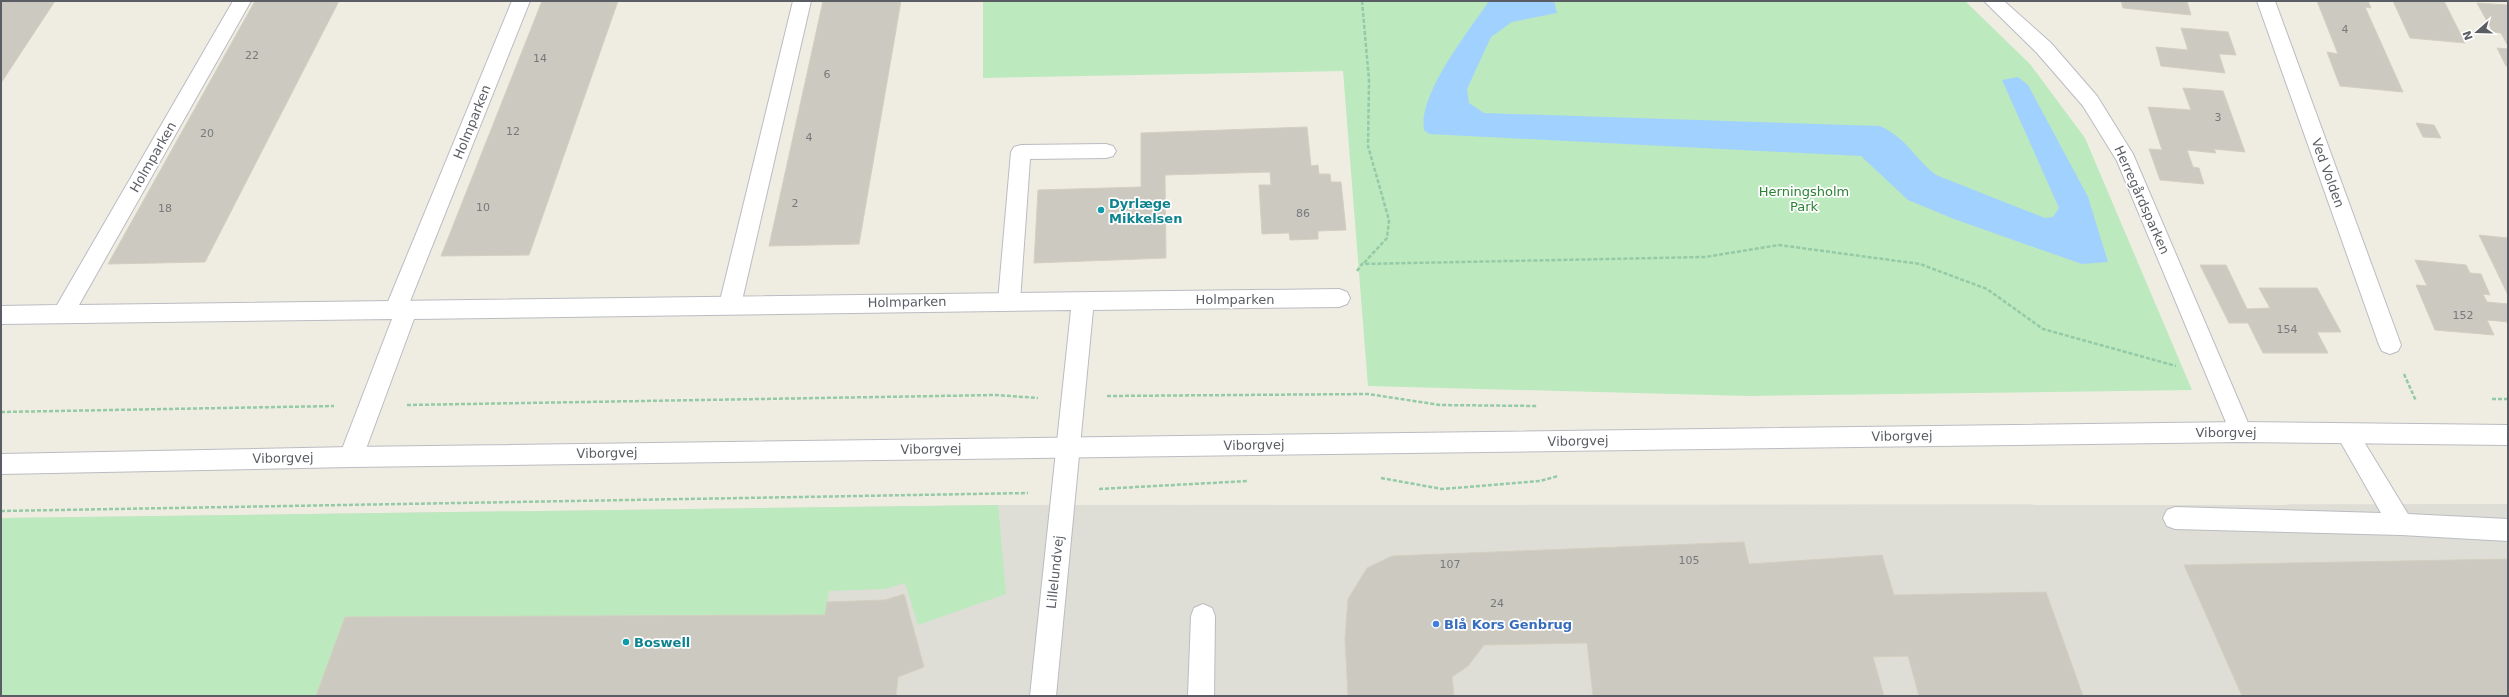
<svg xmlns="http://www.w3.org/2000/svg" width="2509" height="697" font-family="'DejaVu Sans',sans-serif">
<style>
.industrial{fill:#dfded6}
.green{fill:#bce9be}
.water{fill:#a1d1ff}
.building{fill:#ccc9c1;stroke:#d4cfc0}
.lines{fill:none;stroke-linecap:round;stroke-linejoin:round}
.service-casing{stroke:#babcc2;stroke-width:2}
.minor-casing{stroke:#babcc2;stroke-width:2}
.tertiary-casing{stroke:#babcc2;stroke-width:2}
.path{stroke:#94caa6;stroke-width:2.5;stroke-dasharray:4 2;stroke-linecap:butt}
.service{fill:#fff;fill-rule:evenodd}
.minor{fill:#fff;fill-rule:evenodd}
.tertiary{fill:#fff;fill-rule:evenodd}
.culture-dot{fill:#0f9aa8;stroke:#fff;stroke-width:1.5}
.shop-dot{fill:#3f7fe0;stroke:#fff;stroke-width:1.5}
.labels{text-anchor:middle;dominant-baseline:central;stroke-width:3.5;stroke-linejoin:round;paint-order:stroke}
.number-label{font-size:11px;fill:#76797b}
.street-label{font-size:13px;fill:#5a5e64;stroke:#fff}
.park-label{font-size:13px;fill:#2c8235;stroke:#fff}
.culture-label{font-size:13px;font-weight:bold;fill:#0d838f;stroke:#fff;text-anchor:start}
.shop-label{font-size:13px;font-weight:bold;fill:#366cbe;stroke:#fff;text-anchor:start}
</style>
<rect width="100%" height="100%" fill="#efede2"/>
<!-- industrial -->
<path class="industrial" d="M 2508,504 L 2508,696 L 1,696 L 1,518 L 998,505 Z"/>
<!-- green -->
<path class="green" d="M 983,1 L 1965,1 L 2030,64 L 2085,138 L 2192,390 L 1748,396 L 1368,386 L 1343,71 L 983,78 Z
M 998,505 L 1006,594 L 918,625 L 905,583 L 885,589 L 829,591 L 825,615 L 345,617 L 316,696 L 1,695 L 1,518 Z"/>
<!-- water -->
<path class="water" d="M 1489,1 L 1554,1 L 1557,13 L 1512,22 L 1491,37 L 1467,89 L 1469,103 L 1484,113 L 1880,126 C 1908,139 1914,158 1936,175 L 2045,218 L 2053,217 L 2059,208 L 2002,80 L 2018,77 L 2028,85 L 2088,197 L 2108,262 L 2082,264 L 1954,219 L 1908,200 L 1861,156 L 1429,134 L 1424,130 C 1418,94 1469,31 1489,1 Z"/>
<!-- building -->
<path class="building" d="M 1,1 L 55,1 L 1,83 Z
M 255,1 L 339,1 L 205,262 L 108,264 Z
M 542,1 L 618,1 L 529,255 L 441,256 Z
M 823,1 L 901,1 L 859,244 L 769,246 Z
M 2121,1 L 2187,1 L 2191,15 L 2123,8 Z
M 2317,1 L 2368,1 L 2371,8 L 2365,7 L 2403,92 L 2340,86 L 2327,52 L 2338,54 Z
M 2393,1 L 2444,1 L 2465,43 L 2410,38 Z
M 2477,3 L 2508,5 L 2508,46 L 2501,33 L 2493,32 Z
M 2181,28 L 2228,32 L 2236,55 L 2219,54 L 2225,73 L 2161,66 L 2156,47 L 2188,50 Z
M 2497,48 L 2508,49 L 2508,67 L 2506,66 Z
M 2183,88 L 2223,91 L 2245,152 L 2214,149 L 2216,153 L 2187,150 L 2193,167 L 2199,168 L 2204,184 L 2160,180 L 2149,149 L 2162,150 L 2148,107 L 2191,110 Z
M 2416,123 L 2434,125 L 2441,138 L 2423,137 Z
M 1307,127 L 1311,166 L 1318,165 L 1319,174 L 1330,174 L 1331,182 L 1341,182 L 1346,230 L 1318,231 L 1318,239 L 1290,240 L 1289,233 L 1262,234 L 1259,185 L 1271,185 L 1270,172 L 1165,175 L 1166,258 L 1034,263 L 1038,190 L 1141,187 L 1141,133 Z
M 2479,235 L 2508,238 L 2508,295 Z
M 2415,260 L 2466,265 L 2470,273 L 2481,274 L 2490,295 L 2483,294 L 2487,302 L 2508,304 L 2508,322 L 2487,320 L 2494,335 L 2435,330 L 2416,285 L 2427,286 Z
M 2200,265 L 2226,265 L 2247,309 L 2270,308 L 2259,288 L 2317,288 L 2341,332 L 2317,332 L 2328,353 L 2263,353 L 2248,323 L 2229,323 Z
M 1744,542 L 1749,564 L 1882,555 L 1894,595 L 2046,592 L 2083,696 L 1919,696 L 1908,656 L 1873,657 L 1884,696 L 1593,696 L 1587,643 L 1484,645 L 1468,666 L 1452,677 L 1454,696 L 1348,696 L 1345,639 L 1348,599 L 1367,568 L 1392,556 Z
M 2508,559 L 2508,696 L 2242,696 L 2184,565 Z
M 904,594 L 924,667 L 898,677 L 896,696 L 316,696 L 345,617 L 825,615 L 827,602 L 885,600 Z"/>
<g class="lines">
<!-- service casing -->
<g class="service-casing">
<path id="service" d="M 512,1 L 530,1 L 407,309 L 404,315 L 396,318 L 388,315 L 385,309 Z
M 793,1 L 811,1 L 741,305 L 738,311 L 730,314 L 722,311 L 719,305 Z
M 1106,144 L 1113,146 L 1116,151 L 1113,156 L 1106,158 L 1030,159 L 1020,301 L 1017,307 L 1009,310 L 1001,307 L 998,301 L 1011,152 L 1014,147 L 1021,145 Z
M 2347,424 L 2355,427 L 2408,514 L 2508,519 L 2508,541 L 2401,535 L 2175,529 L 2167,526 L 2163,518 L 2167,510 L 2175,507 L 2381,513 L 2336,434 L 2339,427 Z
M 1203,604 L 1212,608 L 1215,616 L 1214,696 L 1188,696 L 1191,616 L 1194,608 Z"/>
</g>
<!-- minor casing -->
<g class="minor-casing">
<path id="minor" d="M 233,1 L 251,1 L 79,305 L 1339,289 L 1347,292 L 1350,298 L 1347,304 L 1339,307 L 1093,310 L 1056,696 L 1030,696 L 1071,310 L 414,319 L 363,457 L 359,464 L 351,467 L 343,464 L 339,457 L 392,319 L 1,324 L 1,306 L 57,305 Z
M 1984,1 L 2004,1 L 2051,43 L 2097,96 L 2133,154 L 2252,432 L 2249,439 L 2241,442 L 2233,439 L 2230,432 L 2117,161 L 2083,106 L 2037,53 Z
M 2257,1 L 2275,1 L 2401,345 L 2398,351 L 2390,354 L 2382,351 L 2379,345 Z"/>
</g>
<!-- tertiary casing -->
<g class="tertiary-casing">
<path id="tertiary" d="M 2241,422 L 2508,425 L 2508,445 L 2241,442 L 351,467 L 1,474 L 1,454 L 351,447 Z"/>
</g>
<!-- path -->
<path class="path" d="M 1362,1 L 1369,80 L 1368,146 L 1389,220 L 1387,238 L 1363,264
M 1357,271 L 1362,264 L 1705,257 L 1779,245 L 1920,264 L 1987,289 L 2043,329 L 2176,366
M 2404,374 L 2416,401
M 1107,396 L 1368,394 L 1440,405 L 1537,406
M 2492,399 L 2508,399
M 407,405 L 996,395 L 1038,398
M 1,412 L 334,406
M 1381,478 L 1442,489 L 1540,481 L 1558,476
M 1099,489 L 1248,481
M 1,511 L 1028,493"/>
<!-- service -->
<use href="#service" class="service"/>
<!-- minor -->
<use href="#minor" class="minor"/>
<!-- tertiary -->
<use href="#tertiary" class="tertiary"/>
</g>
<!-- markers -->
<g class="culture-dot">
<circle cx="1101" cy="210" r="4"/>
<circle cx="626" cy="642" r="4"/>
</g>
<circle class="shop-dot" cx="1436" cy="624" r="4"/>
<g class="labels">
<!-- number labels -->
<g class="number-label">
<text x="2345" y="29">4</text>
<text x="252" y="55">22</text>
<text x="540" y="58">14</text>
<text x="827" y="74">6</text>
<text x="2218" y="117">3</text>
<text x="513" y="131">12</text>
<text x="207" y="133">20</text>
<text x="809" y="137">4</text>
<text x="795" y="203">2</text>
<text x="483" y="207">10</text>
<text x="165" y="208">18</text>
<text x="1303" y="213">86</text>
<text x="2463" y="315">152</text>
<text x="2287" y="329">154</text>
<text x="1689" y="560">105</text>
<text x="1450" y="564">107</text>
<text x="1497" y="603">24</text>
</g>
<!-- street labels -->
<g class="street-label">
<text transform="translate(472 122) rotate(-68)">Holmparken</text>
<text transform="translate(153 157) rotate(-60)">Holmparken</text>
<text transform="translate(2328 173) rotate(70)">Ved Volden</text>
<text transform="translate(2142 200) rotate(66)">Herregårdsparken</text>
<text x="1235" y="299">Holmparken</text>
<text transform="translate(907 302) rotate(-1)">Holmparken</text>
<text x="2226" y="432">Viborgvej</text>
<text transform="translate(1902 436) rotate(-1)">Viborgvej</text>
<text transform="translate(1578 441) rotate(-1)">Viborgvej</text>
<text transform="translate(1254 445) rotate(-1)">Viborgvej</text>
<text transform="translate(931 449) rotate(-1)">Viborgvej</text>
<text transform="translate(607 453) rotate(-1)">Viborgvej</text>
<text transform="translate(283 458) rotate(-1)">Viborgvej</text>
<text transform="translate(1055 572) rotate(-84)">Lillelundvej</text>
</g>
<!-- park labels -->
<g class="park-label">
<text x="1804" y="191">Herningsholm<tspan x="1804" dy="15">Park</tspan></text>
</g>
<!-- culture labels -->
<g class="culture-label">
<text x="1109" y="203">Dyrlæge<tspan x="1109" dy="15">Mikkelsen</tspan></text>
<text x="634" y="642">Boswell</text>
</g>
<!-- shop labels -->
<g class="shop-label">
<text x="1444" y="624">Blå Kors Genbrug</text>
</g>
</g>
<!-- border -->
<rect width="2509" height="697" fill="none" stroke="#5a5e64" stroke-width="4"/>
<!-- north arrow -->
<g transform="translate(2477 32) rotate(250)" stroke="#ffffff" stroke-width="3" paint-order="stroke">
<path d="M0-3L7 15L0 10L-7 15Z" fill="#5a5e64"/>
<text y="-6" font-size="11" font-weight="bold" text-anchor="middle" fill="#5a5e64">N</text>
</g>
</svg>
